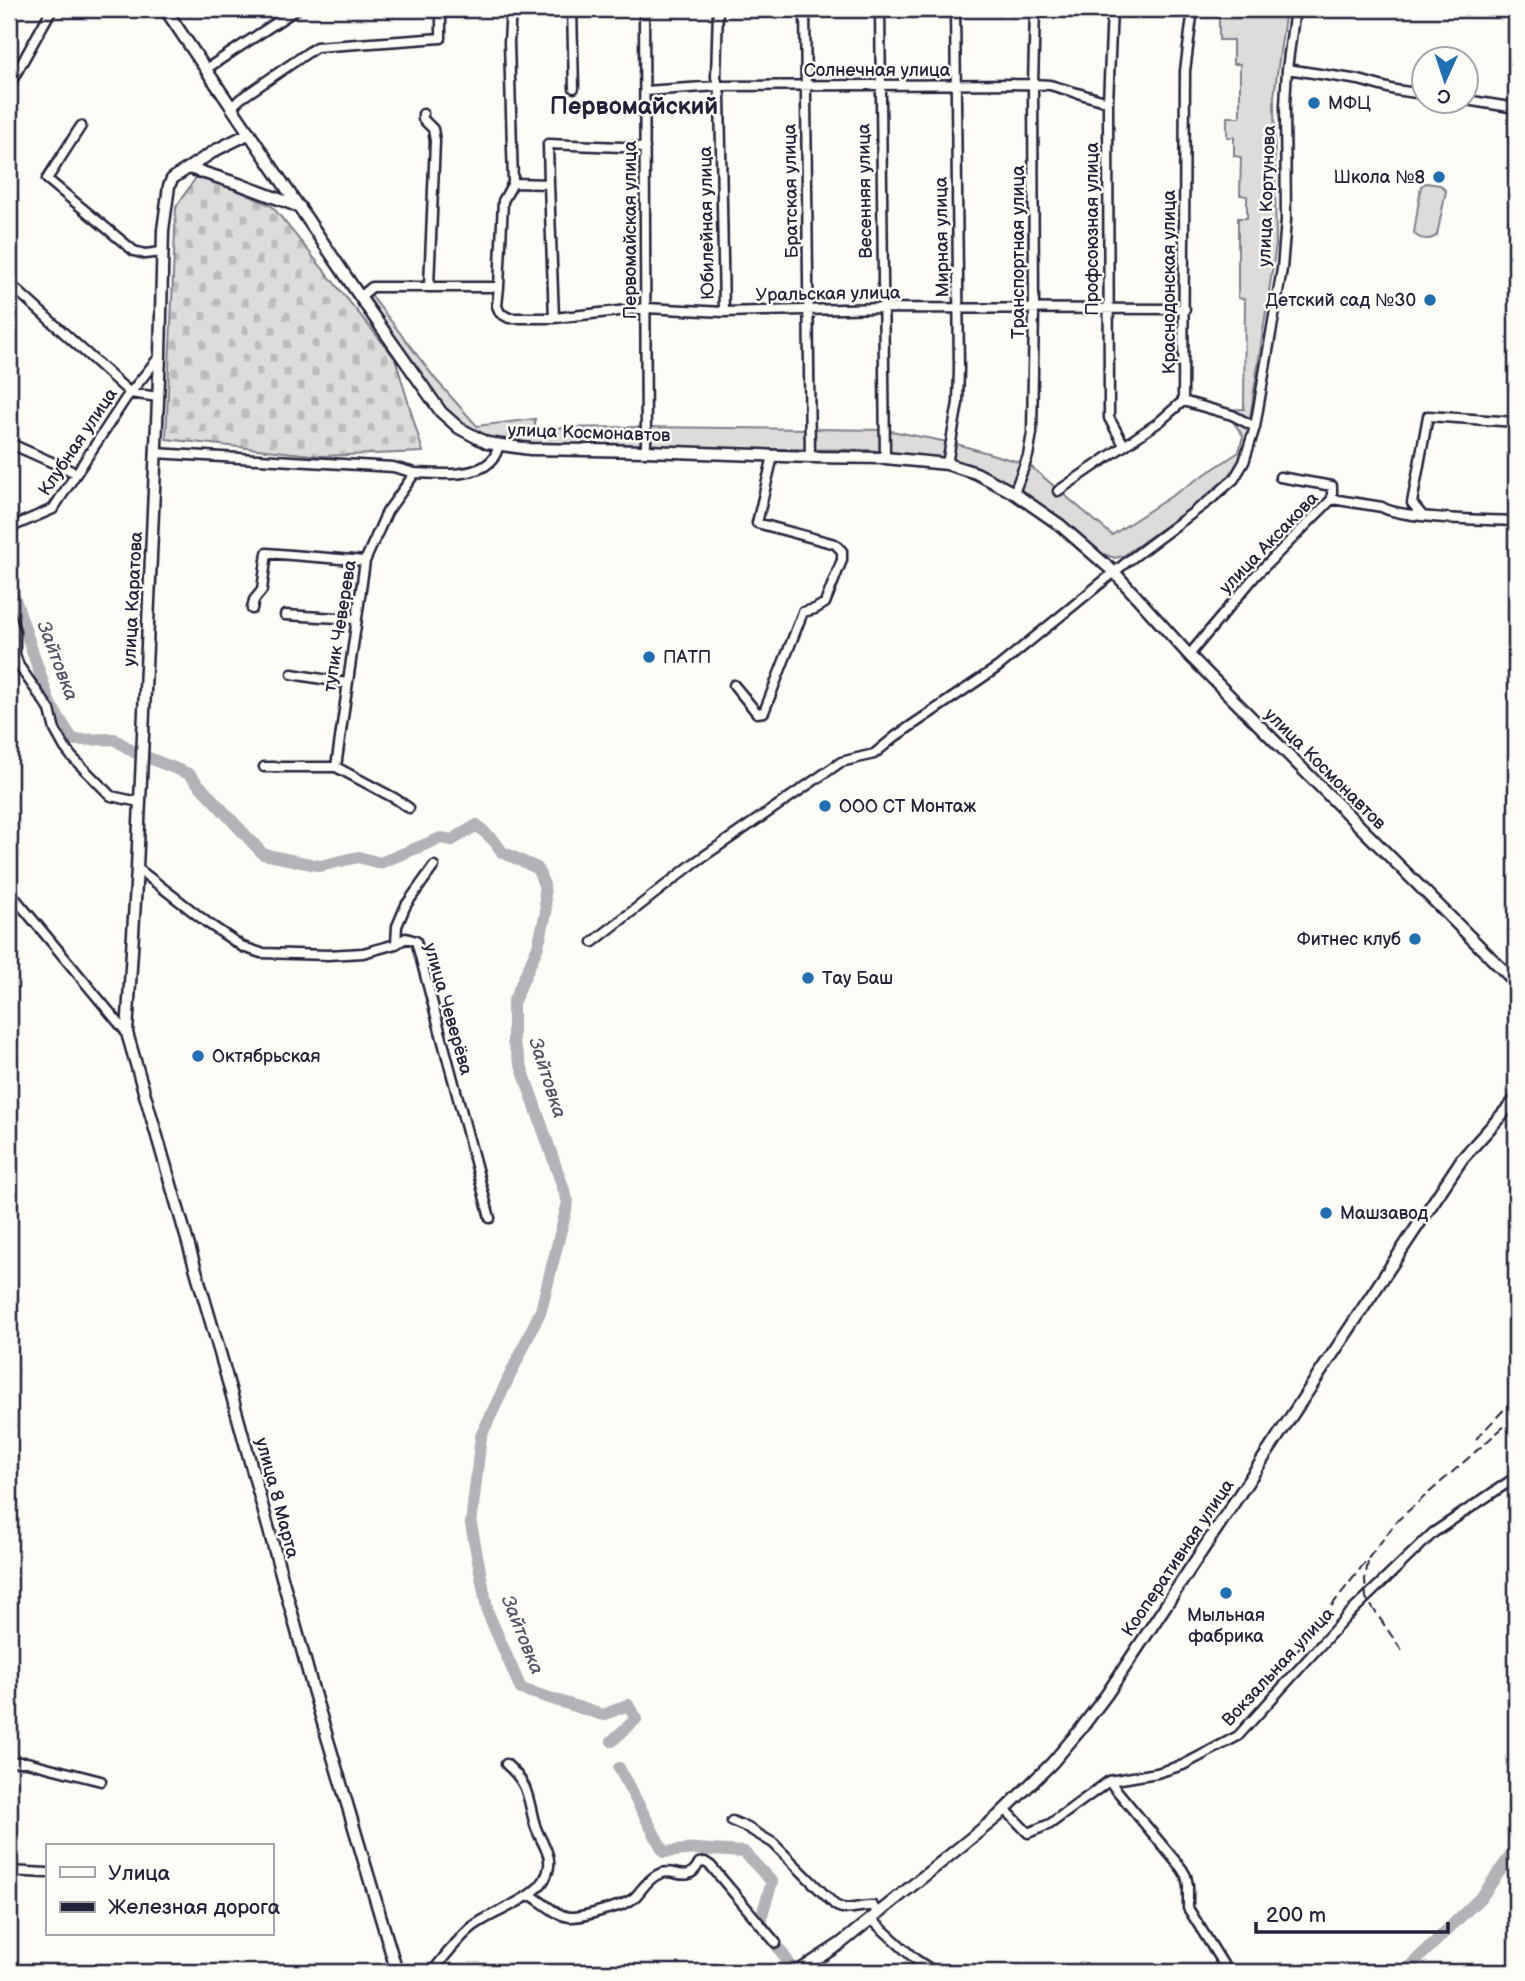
<svg xmlns="http://www.w3.org/2000/svg" width="1525" height="1981" font-family="'Balsamiq Sans',sans-serif">
<style>
.grass{fill:#dddcdb;stroke:#807f8b;stroke-width:2}
.cemetery{fill:url(#cemetery-stones);stroke:#807f8b;stroke-width:2}
.lines{fill:none;stroke-linecap:round;stroke-linejoin:round}
.river{stroke:#b2b2b7;stroke-width:12}
.minor-casing{stroke:#22223b;stroke-width:13}
.major-casing{stroke:#22223b;stroke-width:15}
.minor{stroke:#fdfcf7;stroke-width:8}
.major{stroke:#fdfcf7;stroke-width:10}
.rail{stroke:#22223b;stroke-width:2;stroke-dasharray:10 5;stroke-linecap:butt}
.poi-dot{fill:#1f6fb2;stroke:#fdfcf7;stroke-width:2.5}
.labels{text-anchor:middle;dominant-baseline:central;stroke-width:5;stroke-linejoin:round;paint-order:stroke}
.street-label{font-size:18px;fill:#22223b;stroke:#fdfcf7}
.poi-label{font-size:18px;fill:#22223b;stroke:#fdfcf7;text-anchor:start}
.water-label{font-size:19px;font-style:italic;fill:#545466;stroke:#fdfcf7}
.district-label{font-size:24px;font-weight:bold;fill:#22223b;stroke:#fdfcf7}
</style>
<defs>
<pattern id="cemetery-stones" width="16" height="16" patternUnits="userSpaceOnUse" patternTransform="scale(1.75)"><rect width="16" height="16" fill="#dddcdb"/><path d="M2 7V4a2 2 0 0 1 4 0v3zM10 15v-3a2 2 0 0 1 4 0v3z" fill="#bdbcbd"/></pattern>
</defs>
<rect width="100%" height="100%" fill="#fdfcf7"/>
<filter id="ink" filterUnits="userSpaceOnUse"><feTurbulence type="fractalNoise" baseFrequency=".0143" numOctaves="2"/><feDisplacementMap in="SourceGraphic" scale="14" xChannelSelector="R" yChannelSelector="G"/><feConvolveMatrix kernelMatrix="1 2 1 2 8 2 1 2 1" color-interpolation-filters="sRGB"/></filter>
<g filter="url(#ink)">
<!-- grass -->
<path class="grass" d="M 1188,9 L 1286,9 L 1274,96 L 1276,245 L 1245,451 C 1240,464 1234,474 1224,484 L 1123,556 L 1115,558 L 1100,553 L 1062,522 L 958,463 L 931,457 L 869,450 L 565,447 L 496,442 L 465,428 L 438,401 L 369,301 L 365,293 L 370,294 L 437,381 L 477,426 L 535,419 L 535,428 L 643,427 L 886,430 L 953,443 L 1029,465 L 1112,535 L 1239,452 L 1243,436 L 1225,410 L 1244,409 L 1245,299 L 1238,298 L 1238,218 L 1247,218 L 1247,196 L 1240,195 L 1241,157 L 1234,156 L 1234,137 L 1227,137 L 1227,117 L 1240,117 L 1240,64 L 1233,64 L 1233,40 L 1219,40 L 1219,18 L 1196,10 Z
M 1426,183 L 1440,185 L 1446,191 L 1437,235 C 1431,241 1419,240 1414,233 L 1421,186 Z"/>
<!-- cemetery -->
<path class="cemetery" d="M 199,173 L 272,206 L 395,358 L 423,452 L 321,456 L 166,439 L 176,207 Z"/>
<g class="lines">
<!-- river -->
<path class="river" d="M 9,589 L 13,593 L 50,704 L 73,740 L 114,739 L 134,752 L 189,774 L 263,854 L 320,866 L 358,857 L 380,863 L 441,838 L 452,840 L 477,825 L 495,842 L 502,852 L 537,868 L 544,885 L 546,913 L 538,946 L 513,1003 L 513,1042 L 568,1202 L 541,1310 L 481,1436 L 471,1524 L 488,1613 L 521,1689 L 603,1715 L 628,1705 L 636,1719 L 612,1741
M 619,1768 L 664,1852 L 696,1849 L 744,1852 L 772,1882 L 760,1921 L 795,1972
M 1404,1972 L 1483,1895 L 1516,1848"/>
<!-- minor casing -->
<g class="minor-casing">
<path id="minor" d="M 511,9 L 509,42 L 513,183 L 549,184 L 548,144 L 645,148
M 572,9 L 574,88
M 644,9 L 646,451
M 718,9 L 716,77 L 720,95 L 724,312
M 805,9 L 810,457
M 880,9 L 885,458
M 1112,9 L 1108,102 L 1109,418 L 1124,445
M 169,15 L 178,9
M 206,69 L 297,9
M 1287,69 L 1359,80 L 1395,90 L 1424,94
M 9,86 L 52,9
M 645,91 L 718,86 L 1033,84 L 1050,85 L 1108,102
M 1466,100 L 1516,108
M 232,107 L 240,99 L 316,47 L 441,38 L 441,9
M 423,114 L 423,119 L 433,129 L 435,141 L 429,286
M 81,126 L 47,179 L 134,251 L 145,254 L 162,252
M 549,184 L 554,318
M 9,283 L 130,393 L 158,397
M 499,287 L 497,306 L 500,313 L 509,318 L 554,318 L 646,308 L 724,312 L 883,308 L 1185,309
M 360,297 L 372,287 L 499,287 L 503,201 L 513,183
M 1183,401 L 1232,415 L 1255,427
M 9,443 L 76,473
M 155,453 L 393,467 L 415,473
M 947,464 L 958,403 L 959,369 L 955,9
M 1280,477 L 1332,486 L 1332,499
M 1058,491 L 1159,422 L 1183,401 L 1185,71 L 1193,9
M 1014,493 L 1028,456 L 1032,433 L 1034,309 L 1033,84 L 1035,9
M 1422,515 L 1412,503 L 1428,416 L 1516,422
M 9,528 L 53,509 L 126,398 L 160,356
M 252,609 L 254,600 L 262,590 L 267,553 L 365,561
M 9,613 L 15,631 L 15,654 L 19,666 L 50,710 L 55,730 L 65,748 L 72,757 L 111,796 L 139,802
M 285,615 L 356,619
M 1189,655 L 1256,575 L 1332,499 L 1382,507 C 1399,519 1490,520 1516,521
M 292,674 L 346,683
M 734,685 L 757,713 L 764,712 L 803,612 L 815,609 L 825,603 L 842,560 L 842,551 L 835,544 L 757,523 L 773,456
M 264,767 L 336,767 L 365,561 L 387,512 L 415,473 C 436,474 475,478 491,461 C 495,458 497,450 499,446
M 336,767 L 396,799 L 409,808
M 137,868 L 209,924 L 243,947 L 261,953 L 328,955 L 363,953 L 396,944 L 406,938 L 416,941 L 490,1218
M 9,891 L 127,1033
M 593,942 L 694,863 L 841,762 L 874,754 L 896,736 L 998,667 L 1128,561 L 1210,500 L 1234,479 L 1244,462 L 1255,427 L 1282,269 L 1286,220 L 1285,105 L 1287,69 L 1295,9
M 396,944 L 397,926 L 406,905 L 434,866
M 9,1762 L 27,1762 L 101,1781
M 1109,1781 L 1182,1869 L 1186,1876 L 1188,1885 L 1188,1908 L 1228,1972
M 1005,1809 L 1028,1833 L 1050,1824 L 1109,1781 L 1157,1773 L 1183,1765 L 1238,1736 L 1347,1616 L 1433,1533 L 1516,1477
M 732,1821 L 748,1828 L 773,1843 L 835,1905 C 848,1913 858,1905 873,1906 L 878,1914
M 9,1871 L 47,1873
M 531,1895 C 565,1918 562,1923 604,1910 C 615,1907 625,1905 634,1898 C 642,1890 647,1880 657,1875 C 674,1865 687,1887 699,1863 L 705,1862 L 711,1866 L 776,1943
M 871,1919 L 915,1959 L 935,1972
M 9,1931 L 9,1937
M 432,1972 C 444,1957 456,1941 471,1928 C 493,1909 546,1899 549,1866 C 551,1852 539,1839 535,1825 C 527,1797 530,1785 506,1764"/>
</g>
<!-- major casing -->
<g class="major-casing">
<path id="major" d="M 165,9 L 360,297 L 441,412 L 459,428 L 487,443 L 530,449 L 646,451 L 810,457 L 885,458 L 947,464 L 976,473 L 1014,493 L 1060,525 L 1115,573 L 1189,655 L 1516,983
M 250,133 L 216,150 L 179,174 L 172,179 L 169,186 L 163,230 L 160,356 L 137,868 L 127,1033 L 222,1360 L 314,1693 L 397,1972
M 189,168 L 239,184 L 300,207
M 797,1972 L 840,1944 L 997,1817 L 1052,1763 L 1080,1730 L 1107,1694 L 1462,1159 L 1516,1099"/>
</g>
<!-- minor -->
<use href="#minor" class="minor"/>
<!-- major -->
<use href="#major" class="major"/>
<!-- rail -->
<path class="rail" d="M 1476,1439 L 1516,1397
M 1368,1562 L 1365,1579 L 1366,1598 L 1402,1651
M 1267,1689 L 1398,1520 L 1516,1416"/>
</g>
</g>
<!-- markers -->
<g class="poi-dot">
<circle cx="1314" cy="103" r="7"/>
<circle cx="1439" cy="177" r="7"/>
<circle cx="1430" cy="300" r="7"/>
<circle cx="649" cy="657" r="7"/>
<circle cx="825" cy="806" r="7"/>
<circle cx="1415" cy="939" r="7"/>
<circle cx="808" cy="978" r="7"/>
<circle cx="198" cy="1056" r="7"/>
<circle cx="1326" cy="1213" r="7"/>
<circle cx="1226" cy="1593" r="7"/>
</g>
<g class="labels">
<!-- street labels -->
<g class="street-label">
<text x="877" y="70">Солнечная улица</text>
<text transform="translate(791 191) rotate(-91)">Братская улица</text>
<text transform="translate(865 191) rotate(-91)">Весенняя улица</text>
<text transform="translate(1267 196) rotate(-88)">улица Кортунова</text>
<text transform="translate(707 223) rotate(-91)">Юбилейная улица</text>
<text transform="translate(1092 229) rotate(-90)">Профсоюзная улица</text>
<text transform="translate(630 230) rotate(-90)">Первомайская улица</text>
<text transform="translate(942 237) rotate(-91)">Мирная улица</text>
<text transform="translate(1018 252) rotate(-90)">Транспортная улица</text>
<text transform="translate(1169 282) rotate(-90)">Краснодонская улица</text>
<text transform="translate(828 294) rotate(-1)">Уральская улица</text>
<text transform="translate(589 433) rotate(2)">улица Космонавтов</text>
<text transform="translate(78 442) rotate(-56)">Клубная улица</text>
<text transform="translate(1269 543) rotate(-46)">улица Аксакова</text>
<text transform="translate(133 599) rotate(-87)">улица Каратова</text>
<text transform="translate(340 626) rotate(-81)">тупик Чеверева</text>
<text transform="translate(1325 769) rotate(45)">улица Космонавтов</text>
<text transform="translate(448 1009) rotate(74)">улица Чеверёва</text>
<text transform="translate(277 1498) rotate(75)">улица 8 Марта</text>
<text transform="translate(1178 1558) rotate(-56)">Кооперативная улица</text>
<text transform="translate(1278 1667) rotate(-47)">Вокзальная улица</text>
</g>
<!-- poi labels -->
<g class="poi-label">
<text x="1328" y="103">МФЦ</text>
<text x="1425" y="177" text-anchor="end">Школа №8</text>
<text x="1416" y="300" text-anchor="end">Детский сад №30</text>
<text x="663" y="657">ПАТП</text>
<text x="839" y="806">ООО СТ Монтаж</text>
<text x="1401" y="939" text-anchor="end">Фитнес клуб</text>
<text x="822" y="978">Тау Баш</text>
<text x="212" y="1056">Октябрьская</text>
<text x="1340" y="1213">Машзавод</text>
<text x="1226" y="1615" text-anchor="middle">Мыльная<tspan x="1226" dy="21">фабрика</tspan></text>
</g>
<!-- water labels -->
<g class="water-label">
<text transform="translate(57 661) rotate(69)">Зайтовка</text>
<text transform="translate(547 1078) rotate(72)">Зайтовка</text>
<text transform="translate(522 1635) rotate(68)">Зайтовка</text>
</g>
<!-- district labels -->
<g class="district-label">
<text x="634" y="106">Первомайский</text>
</g>
</g>
<!-- margin -->
<rect width="1525" height="1981" fill="none" stroke="#fdfcf7" stroke-width="35"/>
<rect x="18" y="18" width="1490" height="1946" fill="none" stroke="#22223b" stroke-width="2.5" filter="url(#ink)"/>
<!-- legend -->
<rect x="46" y="1844" width="228" height="91" fill="#fdfcf7" stroke="#a5a5ac" stroke-width="2"/>
<rect x="60" y="1867" width="35" height="10" fill="#fdfcf7" stroke="#a5a5ac" stroke-width="2"/>
<text x="108" y="1880" font-size="21" fill="#22223b">Улица</text>
<rect x="60" y="1902" width="35" height="10" fill="#22223b" stroke="#a5a5ac" stroke-width="2"/>
<text x="108" y="1914" font-size="21" fill="#22223b">Железная дорога</text>
<!-- north arrow -->
<g transform="translate(1445 80) rotate(183)"><circle r="33" fill="#fdfcf7" stroke="#a5a5ac" stroke-width="2"/>
<path d="M0-5L12 26L0 18L-12 26Z" fill="#1f6fb2"/>
<text y="-10" font-size="19" font-weight="bold" text-anchor="middle" fill="#22223b">С</text>
</g>
<!-- scale -->
<path d="M1256 1922v10h192v-10" fill="none" stroke="#22223b" stroke-width="3.5"/>
<text x="1266" y="1922" font-size="21" fill="#22223b" stroke="#fdfcf7" stroke-width="5" paint-order="stroke">200 m</text>
</svg>
